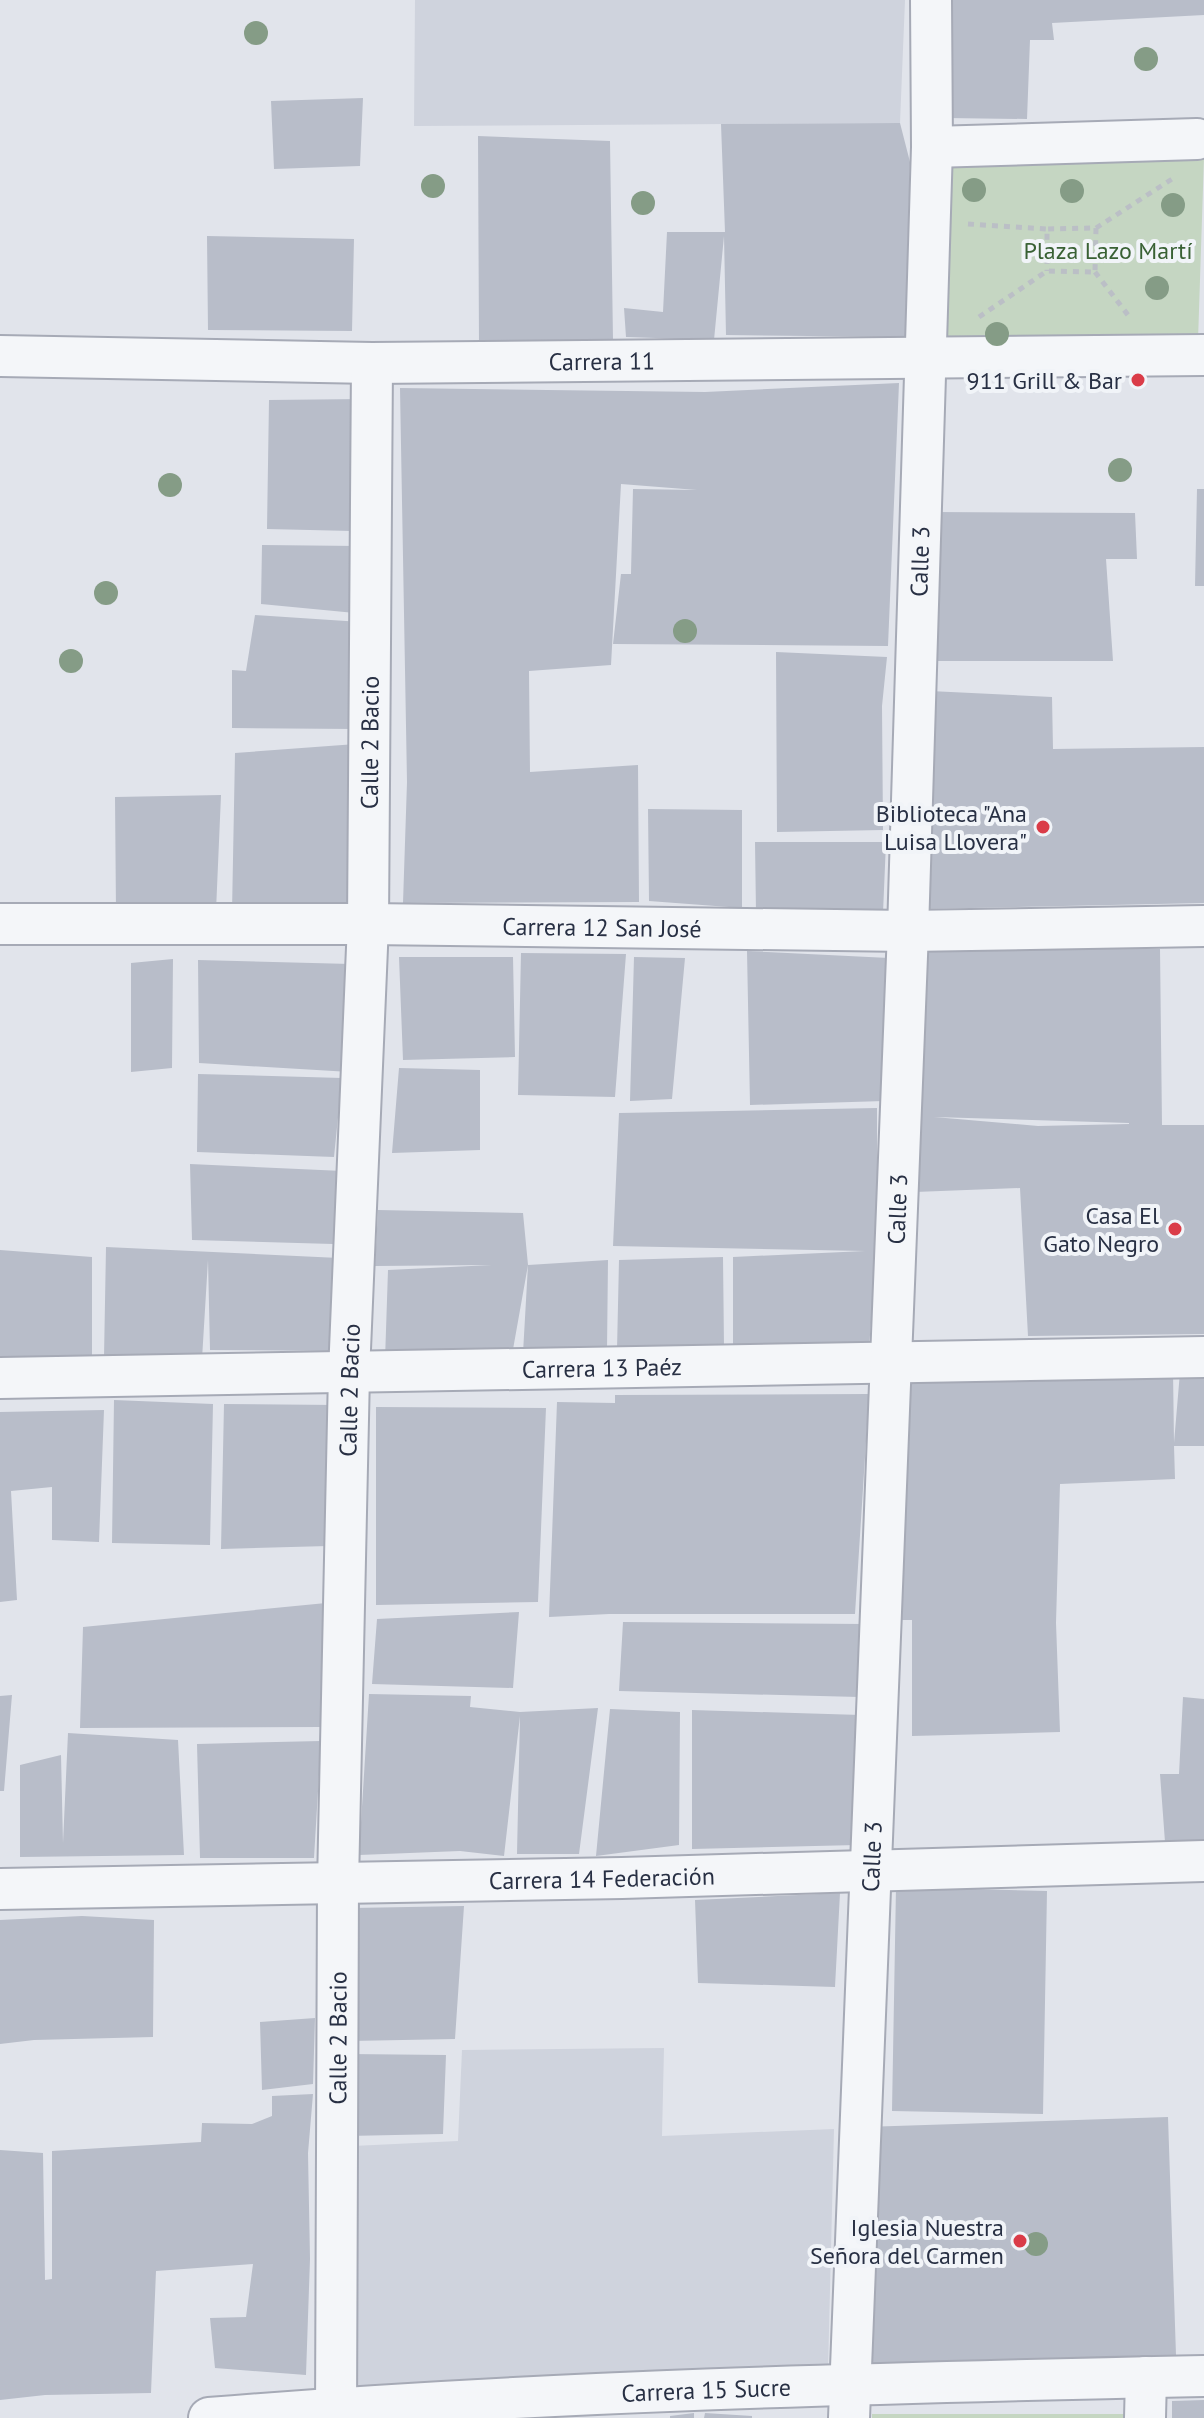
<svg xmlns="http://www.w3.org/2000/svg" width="1204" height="2418" font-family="'PT Sans',sans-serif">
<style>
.built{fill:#cfd3dd}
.green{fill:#c5d6c2}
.building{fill:#b8bdc9;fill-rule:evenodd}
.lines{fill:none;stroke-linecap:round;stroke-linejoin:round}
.street-casing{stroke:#a6aab6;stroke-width:44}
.path{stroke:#bbbfc6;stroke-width:5;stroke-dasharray:6 6;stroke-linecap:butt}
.street{stroke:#f4f6f9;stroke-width:40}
.tree{fill:#859c86}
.poi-dot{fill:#da3c48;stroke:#f1f4f8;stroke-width:3}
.labels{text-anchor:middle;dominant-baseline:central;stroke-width:8;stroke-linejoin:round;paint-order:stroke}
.park-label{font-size:24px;fill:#396134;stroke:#f1f4f8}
.street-label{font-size:24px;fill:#283044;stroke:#f1f4f8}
.poi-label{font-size:24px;fill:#283044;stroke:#f1f4f8;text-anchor:end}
</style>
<rect width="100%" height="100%" fill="#e1e4eb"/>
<!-- built -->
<path class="built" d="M 415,0 L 905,0 L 900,123 L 414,126 Z
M 664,2048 L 662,2136 L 834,2129 L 828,2370 L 353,2389 L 353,2146 L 458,2141 L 462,2050 Z"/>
<!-- green -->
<path class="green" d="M 1204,157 L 1198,341 L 939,345 L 945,160 Z
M 872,2414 L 1133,2414 L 1133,2418 L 872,2418 Z"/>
<!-- building -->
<path class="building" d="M 950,0 L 1204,0 L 1204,15 L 1052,23 L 1054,40 L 1030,40 L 1027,119 L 946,118 Z
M 363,98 L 360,166 L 274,169 L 271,101 Z
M 900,123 L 910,162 L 905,337 L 726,335 L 724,236 L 714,340 L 626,337 L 624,308 L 663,312 L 667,232 L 725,232 L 721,124 Z
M 478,136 L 610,141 L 613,340 L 479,345 Z
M 207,236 L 354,239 L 352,331 L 208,330 Z
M 899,383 L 888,646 L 613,644 L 621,574 L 631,574 L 633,489 L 697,490 L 621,484 L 611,665 L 529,671 L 530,772 L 638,765 L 639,902 L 403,903 L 407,782 L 400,388 L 705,392 Z
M 363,399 L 352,531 L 267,529 L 269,400 Z
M 1197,489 L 1204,489 L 1204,586 L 1195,586 Z
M 933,512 L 1135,513 L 1137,559 L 1106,559 L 1113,661 L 928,661 Z
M 262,545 L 358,546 L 355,613 L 261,604 Z
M 255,615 L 361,622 L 355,729 L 232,728 L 232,670 L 246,671 Z
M 776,652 L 887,657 L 882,706 L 883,830 L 777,832 Z
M 930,691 L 1052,697 L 1053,749 L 1204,747 L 1204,903 L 924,909 Z
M 356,744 L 351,911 L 232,912 L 235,753 Z
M 221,795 L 216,911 L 116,912 L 115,797 Z
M 648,809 L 742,810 L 742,908 L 649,901 Z
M 755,842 L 886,842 L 883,913 L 756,913 Z
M 921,947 L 1160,949 L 1162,1125 L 1204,1125 L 1204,1334 L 1028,1336 L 1020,1188 L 915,1192 ZM 934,1117 L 1129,1123 L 1129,1124 L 1038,1126 Z
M 747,951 L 889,958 L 884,1101 L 750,1105 Z
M 521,953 L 626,954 L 615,1097 L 518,1095 Z
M 399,957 L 513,957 L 515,1057 L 403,1060 Z
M 634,957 L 685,958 L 672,1099 L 630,1101 Z
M 173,959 L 172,1068 L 131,1072 L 131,963 Z
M 198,960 L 351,964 L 350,1072 L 199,1063 Z
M 399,1068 L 480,1070 L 480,1150 L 392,1153 Z
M 198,1074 L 342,1078 L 334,1157 L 197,1152 Z
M 877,1108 L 877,1251 L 869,1347 L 733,1347 L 733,1257 L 865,1251 L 613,1246 L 619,1113 Z
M 190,1164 L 343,1171 L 333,1244 L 192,1240 Z
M 378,1210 L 523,1213 L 528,1265 L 512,1355 L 385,1360 L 388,1270 L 492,1265 L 375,1266 Z
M 106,1247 L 339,1258 L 334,1351 L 210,1350 L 208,1260 L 202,1359 L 104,1358 Z
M 0,1250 L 92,1257 L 92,1361 L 0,1360 Z
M 723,1257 L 724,1346 L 617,1350 L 619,1260 Z
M 608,1260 L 607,1350 L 523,1353 L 528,1265 Z
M 1173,1370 L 1174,1443 L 1180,1372 L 1204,1371 L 1204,1446 L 1174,1446 L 1175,1479 L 1060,1484 L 1056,1623 L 1060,1732 L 912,1736 L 912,1620 L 901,1620 L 906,1382 Z
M 869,1394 L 855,1614 L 609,1614 L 549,1617 L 557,1402 L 615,1403 L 615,1395 Z
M 114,1400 L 213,1404 L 210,1545 L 112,1543 Z
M 224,1404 L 336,1405 L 328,1546 L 221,1549 Z
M 376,1407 L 546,1408 L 538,1602 L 376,1605 Z
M 104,1410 L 99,1542 L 52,1540 L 52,1487 L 11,1491 L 17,1600 L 0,1602 L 0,1412 Z
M 326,1603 L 320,1727 L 80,1728 L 83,1627 Z
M 519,1612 L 513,1688 L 372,1684 L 377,1619 Z
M 623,1622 L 865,1624 L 859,1697 L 619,1691 Z
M 369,1694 L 471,1696 L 470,1707 L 520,1712 L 598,1708 L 579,1854 L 517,1854 L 520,1716 L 504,1856 L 460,1851 L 359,1855 Z
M 12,1695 L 4,1791 L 0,1791 L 0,1696 Z
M 1183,1697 L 1204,1699 L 1204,1841 L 1165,1842 L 1160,1774 L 1179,1774 Z
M 610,1709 L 680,1712 L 679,1845 L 596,1856 Z
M 692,1710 L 861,1715 L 857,1845 L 692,1849 Z
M 68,1733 L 178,1740 L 184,1855 L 20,1857 L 20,1765 L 61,1755 L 63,1843 Z
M 321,1741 L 314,1858 L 200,1858 L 197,1744 Z
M 896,1887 L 1047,1891 L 1043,2114 L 892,2111 Z
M 840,1893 L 835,1987 L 698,1983 L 695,1900 Z
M 464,1906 L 455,2039 L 350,2041 L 353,1908 Z
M 82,1916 L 154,1920 L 153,2037 L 34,2040 L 0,2044 L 0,1920 Z
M 315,2018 L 313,2084 L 262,2090 L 260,2022 Z
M 349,2054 L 446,2055 L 443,2134 L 347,2136 Z
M 313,2094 L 308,2153 L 310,2259 L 306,2375 L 215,2368 L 210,2318 L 246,2317 L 253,2264 L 156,2271 L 151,2393 L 45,2395 L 0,2400 L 0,2150 L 43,2153 L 45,2280 L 52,2279 L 52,2151 L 201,2142 L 202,2123 L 252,2124 L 272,2116 L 272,2096 Z
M 1168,2117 L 1176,2355 L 871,2365 L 864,2127 Z
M 1204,2400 L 1204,2418 L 1172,2418 L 1172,2401 Z
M 694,2413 L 694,2418 L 670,2418 L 670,2416 Z
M 705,2413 L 752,2416 L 752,2418 L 704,2418 Z"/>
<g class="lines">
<!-- street casing -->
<g class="street-casing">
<g id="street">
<path d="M 932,147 L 1197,139"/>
<path id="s1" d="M 0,356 L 372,363 L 1204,355"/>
<path id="s2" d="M 0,924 L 368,924 L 908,931 L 1204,926"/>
<path id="s3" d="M 0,1378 L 1204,1357"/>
<path id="s4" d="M 0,1889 L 622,1878 L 1204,1861"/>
<path id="s5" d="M 209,2418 C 540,2391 872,2383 1204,2376"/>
<path id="s6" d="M 336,2418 L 338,1884 L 349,1373 L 368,924 L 372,363"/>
<path id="s7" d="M 849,2418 L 908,931 L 932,147 L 931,0"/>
<path d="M 1145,2418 L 1146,2377"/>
</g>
</g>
<!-- path -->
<path class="path" d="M 968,224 L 1047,229
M 1096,228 L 1172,179
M 1095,272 L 1131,319
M 979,317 L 1047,271 L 1095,272 L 1096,228 L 1047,229 L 1047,271"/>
<!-- street -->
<use href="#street" class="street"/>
</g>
<!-- trees -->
<g class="tree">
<circle cx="256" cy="33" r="12"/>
<circle cx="1146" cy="59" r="12"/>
<circle cx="433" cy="186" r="12"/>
<circle cx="974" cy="190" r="12"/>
<circle cx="1072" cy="191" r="12"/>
<circle cx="643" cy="203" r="12"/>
<circle cx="1173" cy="205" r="12"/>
<circle cx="1157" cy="288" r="12"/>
<circle cx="997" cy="334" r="12"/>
<circle cx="1120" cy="470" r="12"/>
<circle cx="170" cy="485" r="12"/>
<circle cx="106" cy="593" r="12"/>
<circle cx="685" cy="631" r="12"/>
<circle cx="71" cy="661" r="12"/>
<circle cx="1036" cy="2244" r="12"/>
</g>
<!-- markers -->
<g class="poi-dot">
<circle cx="1138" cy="380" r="8"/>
<circle cx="1043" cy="827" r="8"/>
<circle cx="1175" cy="1229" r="8"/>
<circle cx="1020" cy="2241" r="8"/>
</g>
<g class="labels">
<!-- park labels -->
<g class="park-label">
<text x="1108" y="250">Plaza Lazo Martí</text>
</g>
<!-- street labels -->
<g class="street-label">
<text stroke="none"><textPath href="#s1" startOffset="602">Carrera 11</textPath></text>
<text stroke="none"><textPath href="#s7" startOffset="1858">Calle 3</textPath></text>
<text stroke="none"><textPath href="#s6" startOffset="1676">Calle 2 Bacio</textPath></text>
<text stroke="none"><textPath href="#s2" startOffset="602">Carrera 12 San José</textPath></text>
<text stroke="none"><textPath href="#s7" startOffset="1210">Calle 3</textPath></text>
<text stroke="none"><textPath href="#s3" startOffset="602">Carrera 13 Paéz</textPath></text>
<text stroke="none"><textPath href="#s6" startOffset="1028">Calle 2 Bacio</textPath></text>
<text stroke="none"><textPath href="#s7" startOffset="562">Calle 3</textPath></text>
<text stroke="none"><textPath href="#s4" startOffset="602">Carrera 14 Federación</textPath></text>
<text stroke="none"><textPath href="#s6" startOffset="380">Calle 2 Bacio</textPath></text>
<text stroke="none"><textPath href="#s5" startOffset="498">Carrera 15 Sucre</textPath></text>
</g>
<!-- poi labels -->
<g class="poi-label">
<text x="1122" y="380">911 Grill &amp; Bar</text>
<text x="1027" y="813">Biblioteca "Ana<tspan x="1027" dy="28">Luisa Llovera"</tspan></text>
<text x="1159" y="1215">Casa El<tspan x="1159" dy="28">Gato Negro</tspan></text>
<text x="1004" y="2227">Iglesia Nuestra<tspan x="1004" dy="28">Señora del Carmen</tspan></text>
</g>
</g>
</svg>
